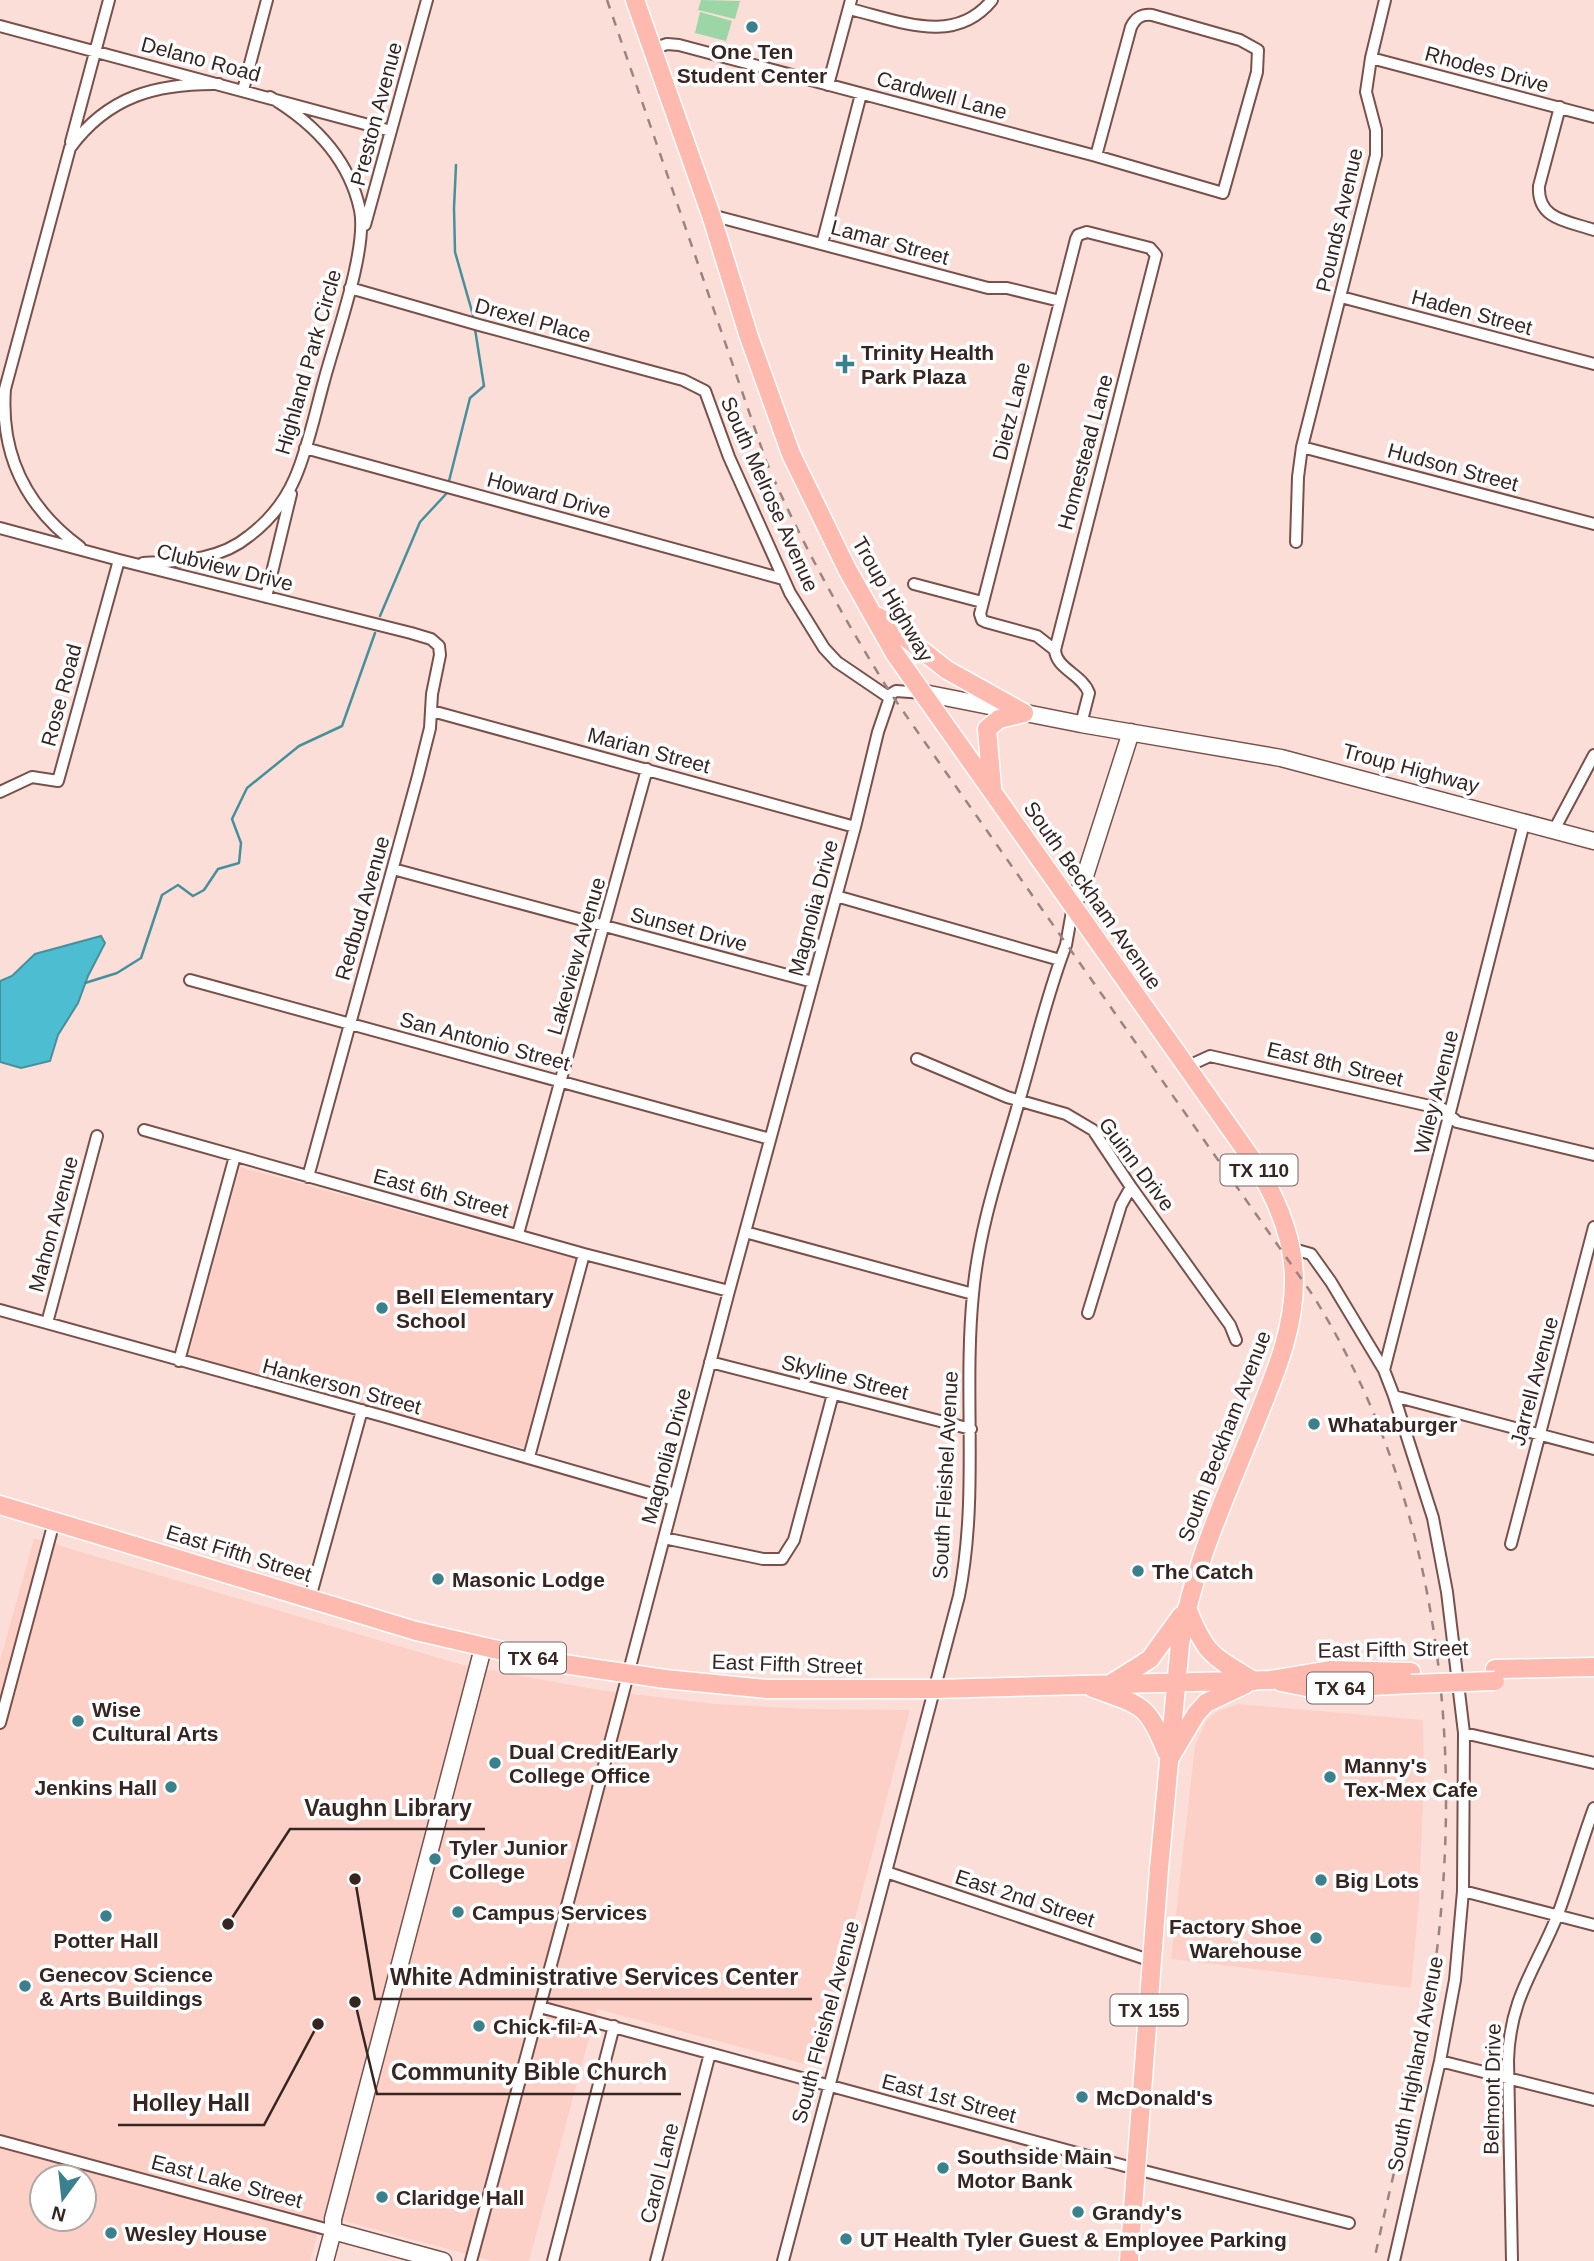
<svg xmlns="http://www.w3.org/2000/svg" width="1594" height="2261" font-family="Arial,sans-serif">
<style>
.built{fill:#fdd0c7;fill-rule:evenodd}
.green{fill:#9cd6a7}
.water{fill:#4dbed1;stroke:#46909c;stroke-width:2}
.lines{fill:none;stroke-linecap:round;stroke-linejoin:round}
.stream{stroke:#46909c;stroke-width:2.5}
.street-casing{stroke:#79514a;stroke-width:14}
.secondary-casing{stroke:#79514a;stroke-width:19}
.primary-casing{stroke:#fff;stroke-width:21}
.street{stroke:#fff;stroke-width:10}
.secondary{stroke:#fff;stroke-width:16}
.primary{stroke:#febaaf;stroke-width:18}
.rail{stroke:#9b837f;stroke-width:2.5;stroke-dasharray:9 9;stroke-linecap:butt}
.primary-bridge-casing{stroke:#fff;stroke-width:21;stroke-linecap:butt}
.primary-bridge{stroke:#febaaf;stroke-width:18}
.poi-dot{fill:#3b818d;stroke:#fff;stroke-width:2.5}
.labels{text-anchor:middle;dominant-baseline:central;stroke-width:7;stroke-linejoin:round;paint-order:stroke}
.shield{fill:#fff;stroke:#736664;stroke-width:2}
.shield-label{font-size:19px;font-weight:bold;fill:#372522}
.poi-label{font-size:21px;font-weight:bold;fill:#372522;stroke:#fff;text-anchor:start}
.street-label{font-size:21px;fill:#372522;stroke:#fff}
.leader{fill:none;stroke:#372522;stroke-width:2.5}
.callout-dot{fill:#372522;stroke:#fff;stroke-width:2.5}
.callout-label{font-size:23px;text-anchor:middle;font-weight:bold;fill:#372522;stroke:#fff;stroke-width:7;stroke-linejoin:round;paint-order:stroke}
</style>
<rect width="100%" height="100%" fill="#fcded9"/>
<!-- built -->
<path class="built" d="M 240,1167 L 575,1259 L 524,1448 L 188,1357 Z
M 34,1538 L 463,1665 L 599,1690 L 716,1704 L 808,1709 L 910,1710 L 816,2067 L 597,2009 L 529,2261 L 492,2261 L 326,2216 L 321,2220 L 310,2261 L 0,2261 L 0,1661 ZM 42,2177 L 84,2177 L 84,2219 L 42,2219 Z
M 1238,1704 L 1423,1720 L 1424,1779 L 1419,1901 L 1411,1988 L 1171,1959 L 1195,1745 L 1206,1721 L 1218,1711 Z"/>
<!-- green -->
<path class="green" d="M 701,0 L 740,1 L 735,19 L 698,10 Z
M 700,12 L 732,21 L 726,41 L 695,33 Z"/>
<!-- water -->
<path class="water" d="M 101,936 L 105,943 L 88,976 L 78,1003 L 58,1035 L 50,1061 L 21,1068 L 0,1062 L 0,981 L 12,976 L 35,954 Z"/>
<g class="lines">
<!-- stream -->
<path class="stream" d="M 456,165 L 454,208 L 455,252 L 473,315
M 449,481 L 470,398 L 484,386 L 475,329
M 380,616 L 420,522 L 446,494
M 85,983 L 117,973 L 141,958 L 162,895 L 178,885 L 193,896 L 204,890 L 218,869 L 239,863 L 241,843 L 232,819 L 247,788 L 299,746 L 342,726 L 375,633"/>
<!-- street casing -->
<g class="street-casing">
<path id="street" d="M 849,9 C 898,20 954,47 992,0
M 0,26 L 391,131
M 652,49 L 667,44 L 679,45 L 1096,156 L 1223,193 L 1257,72 L 1258,50 L 1240,40 L 1152,15 C 1142,14 1136,17 1131,27 L 1096,156
M 1371,58 L 1594,117
M 828,85 L 851,0
M 243,90 L 267,0
M 1560,107 L 1539,186 C 1537,220 1568,221 1594,230
M 71,142 L 109,0
M 711,215 L 988,288 L 1007,288 L 1060,301
M 365,225 L 427,0
M 822,244 L 861,94
M 350,288 L 479,325 L 683,380 L 705,391 L 729,457 L 790,593 L 824,648 L 837,662 L 890,698
M 1341,297 L 1594,364
M 1302,447 L 1594,524
M 305,448 L 783,579
M 0,528 L 119,560 L 411,633 L 431,639 L 439,646 L 440,655 L 432,694 L 430,728 L 418,776 L 308,1177
M 1296,542 L 1298,477 L 1302,447 L 1376,155 L 1376,130 L 1366,92 L 1371,58 L 1385,0
M 80,547 C 27,508 0,457 5,389 L 70,148 C 108,96 157,83 219,84
M 143,563 C 180,561 219,561 249,536 C 269,521 285,501 295,478 C 308,448 315,413 324,381 C 335,339 368,249 360,210 C 349,159 314,123 270,97
M 914,584 L 982,602
M 266,597 L 291,494
M 1055,650 L 1037,636 L 986,622 L 982,620 L 980,614 L 1076,239 L 1078,235 L 1087,232 L 1150,248 L 1156,255 L 1055,650 C 1056,669 1082,674 1089,693 L 1081,724
M 432,711 L 855,827
M 0,792 L 32,777 L 58,781 L 119,560
M 1554,830 L 1594,755
M 393,869 L 813,982
M 836,896 L 1060,960
M 190,980 L 770,1139
M 917,1059 L 1007,1097 L 1066,1114 L 1093,1130 L 1131,1187 L 1230,1325 L 1236,1340
M 1186,1067 L 1210,1056 L 1232,1061 L 1443,1109 L 1457,1122 L 1594,1155
M 144,1130 L 584,1254 L 729,1291
M 745,1232 L 973,1294
M 518,1234 L 647,769
M 1290,1248 L 1311,1254 L 1331,1282 L 1384,1370 L 1394,1396 L 1433,1518 L 1447,1592 L 1464,1733 L 1463,1891 L 1455,1980 L 1440,2061 L 1394,2261
M 0,1310 L 386,1417 L 674,1500
M 1088,1313 L 1121,1205 L 1131,1187
M 47,1323 L 97,1136
M 179,1361 L 235,1156
M 710,1362 L 971,1429
M 1384,1370 L 1524,823
M 1394,1396 L 1594,1449
M 529,1457 L 584,1254
M 664,1538 L 763,1559 L 782,1559 L 794,1540 L 833,1394
M 1511,1544 L 1594,1227
M 310,1598 L 362,1410
M 0,1723 L 54,1522
M 1464,1733 L 1594,1763
M 886,1872 L 1152,1961
M 1463,1891 L 1594,1925
M 540,2007 L 1136,2169 L 1349,2223
M 1440,2061 L 1594,2100
M 0,2141 L 333,2231
M 471,2261 L 575,1876 L 729,1291 L 855,827 L 878,732 L 891,694 L 896,691 L 924,693
M 553,2261 L 614,2026
M 656,2261 L 710,2053
M 783,2261 L 959,1596 C 979,1496 963,1393 973,1294 C 979,1226 1002,1162 1020,1098 C 1035,1047 1047,994 1066,945 L 1073,906
M 1512,2261 L 1508,2060 C 1510,1997 1536,1969 1558,1914 C 1571,1879 1581,1843 1594,1808"/>
</g>
<!-- secondary casing -->
<g class="secondary-casing">
<path id="secondary" d="M 924,693 L 1081,724 L 1281,758 L 1594,841
M 1073,906 L 1084,879 L 1131,732
M 333,2231 L 443,2261
M 325,2261 L 333,2231 L 333,2219 L 483,1648"/>
</g>
<!-- primary casing -->
<g class="primary-casing">
<path id="primary" d="M 635,0 L 711,215 L 749,337 L 791,454 L 847,569 L 895,654 L 1254,1162 C 1276,1197 1293,1236 1294,1277 C 1295,1329 1275,1374 1256,1421 C 1227,1494 1193,1565 1180,1644 L 1159,1869 L 1129,2261
M 879,617 L 947,670 L 1024,713
M 992,787 L 987,729 L 999,719 L 1024,713
M 0,1505 L 416,1631 L 550,1662 L 665,1679 L 767,1689 L 935,1689 L 1271,1680 L 1331,1670 L 1411,1672
M 1187,1608 C 1206,1655 1211,1655 1254,1681
M 1495,1669 L 1594,1667
M 1281,1682 L 1316,1689 L 1411,1684
M 1112,1683 L 1150,1659 L 1181,1616
M 1093,1688 C 1141,1706 1147,1702 1167,1753
M 1171,1756 L 1196,1714 L 1206,1703 L 1246,1684"/>
</g>
<!-- street -->
<use href="#street" class="street"/>
<!-- secondary -->
<use href="#secondary" class="secondary"/>
<!-- primary -->
<use href="#primary" class="primary"/>
<!-- rail -->
<path class="rail" d="M 607,0 L 766,461 C 801,543 844,619 891,694 L 1312,1294 C 1437,1493 1465,1736 1435,1966 C 1422,2065 1395,2163 1374,2261"/>
<!-- primary-bridge casing -->
<g class="primary-bridge-casing">
<path id="primary-bridge" d="M 1411,1684 L 1495,1681"/>
</g>
<!-- primary-bridge -->
<use href="#primary-bridge" class="primary-bridge"/>
</g>
<!-- markers -->
<g class="poi-dot">
<circle cx="752" cy="27" r="7"/>
<path d="M841.5 353.5h7v7h7v7h-7v7h-7v-7h-7v-7h7z"/>
<circle cx="382" cy="1308" r="7"/>
<circle cx="1314" cy="1424" r="7"/>
<circle cx="1138" cy="1571" r="7"/>
<circle cx="438" cy="1579" r="7"/>
<circle cx="78" cy="1721" r="7"/>
<circle cx="495" cy="1763" r="7"/>
<circle cx="1330" cy="1777" r="7"/>
<circle cx="171" cy="1787" r="7"/>
<circle cx="435" cy="1859" r="7"/>
<circle cx="1321" cy="1880" r="7"/>
<circle cx="458" cy="1912" r="7"/>
<circle cx="106" cy="1916" r="7"/>
<circle cx="1316" cy="1938" r="7"/>
<circle cx="25" cy="1986" r="7"/>
<circle cx="479" cy="2026" r="7"/>
<circle cx="1082" cy="2097" r="7"/>
<circle cx="943" cy="2168" r="7"/>
<circle cx="382" cy="2197" r="7"/>
<circle cx="1078" cy="2212" r="7"/>
<circle cx="111" cy="2233" r="7"/>
<circle cx="846" cy="2239" r="7"/>
</g>
<g class="labels">
<!-- shield labels -->
<g class="shield">
<rect x="1220.5" y="1154.5" width="77" height="31" rx="5"/>
<rect x="500" y="1642.5" width="66" height="31" rx="5"/>
<rect x="1307" y="1672.5" width="66" height="31" rx="5"/>
<rect x="1110.5" y="1994.5" width="77" height="31" rx="5"/>
</g>
<g class="shield-label">
<text x="1259" y="1170">TX 110</text>
<text x="533" y="1658">TX 64</text>
<text x="1340" y="1688">TX 64</text>
<text x="1149" y="2010">TX 155</text>
</g>
<!-- poi labels -->
<g class="poi-label">
<text x="752" y="51" text-anchor="middle">One Ten<tspan x="752" dy="24">Student Center</tspan></text>
<text x="861" y="352">Trinity Health<tspan x="861" dy="24">Park Plaza</tspan></text>
<text x="396" y="1296">Bell Elementary<tspan x="396" dy="24">School</tspan></text>
<text x="1328" y="1424">Whataburger</text>
<text x="1152" y="1571">The Catch</text>
<text x="452" y="1579">Masonic Lodge</text>
<text x="92" y="1709">Wise<tspan x="92" dy="24">Cultural Arts</tspan></text>
<text x="509" y="1751">Dual Credit/Early<tspan x="509" dy="24">College Office</tspan></text>
<text x="1344" y="1765">Manny's<tspan x="1344" dy="24">Tex-Mex Cafe</tspan></text>
<text x="157" y="1787" text-anchor="end">Jenkins Hall</text>
<text x="449" y="1847">Tyler Junior<tspan x="449" dy="24">College</tspan></text>
<text x="1335" y="1880">Big Lots</text>
<text x="472" y="1912">Campus Services</text>
<text x="1302" y="1926" text-anchor="end">Factory Shoe<tspan x="1302" dy="24">Warehouse</tspan></text>
<text x="106" y="1940" text-anchor="middle">Potter Hall</text>
<text x="39" y="1974">Genecov Science<tspan x="39" dy="24">&amp; Arts Buildings</tspan></text>
<text x="493" y="2026">Chick-fil-A</text>
<text x="1096" y="2097">McDonald's</text>
<text x="957" y="2156">Southside Main<tspan x="957" dy="24">Motor Bank</tspan></text>
<text x="396" y="2197">Claridge Hall</text>
<text x="1092" y="2212">Grandy's</text>
<text x="125" y="2233">Wesley House</text>
<text x="860" y="2239">UT Health Tyler Guest &amp; Employee Parking</text>
</g>
<!-- street labels -->
<g class="street-label">
<text transform="translate(201 59) rotate(15)">Delano Road</text>
<text transform="translate(1487 69) rotate(15)">Rhodes Drive</text>
<text transform="translate(942 95) rotate(15)">Cardwell Lane</text>
<text transform="translate(376 114) rotate(-75)">Preston Avenue</text>
<text transform="translate(1339 220) rotate(-77)">Pounds Avenue</text>
<text transform="translate(890 242) rotate(15)">Lamar Street</text>
<text transform="translate(1472 312) rotate(15)">Haden Street</text>
<text transform="translate(533 320) rotate(15)">Drexel Place</text>
<text transform="translate(308 362) rotate(-74)">Highland Park Circle</text>
<text transform="translate(1011 411) rotate(-76)">Dietz Lane</text>
<text transform="translate(1085 452) rotate(-75)">Homestead Lane</text>
<text transform="translate(1453 467) rotate(15)">Hudson Street</text>
<text transform="translate(770 494) rotate(66)">South Melrose Avenue</text>
<text transform="translate(549 495) rotate(15)">Howard Drive</text>
<text transform="translate(225 567) rotate(14)">Clubview Drive</text>
<text transform="translate(893 599) rotate(60)">Troup Highway</text>
<text transform="translate(61 695) rotate(-75)">Rose Road</text>
<text transform="translate(649 750) rotate(15)">Marian Street</text>
<text transform="translate(1411 768) rotate(15)">Troup Highway</text>
<text transform="translate(1093 895) rotate(55)">South Beckham Avenue</text>
<text transform="translate(362 908) rotate(-74)">Redbud Avenue</text>
<text transform="translate(813 908) rotate(-75)">Magnolia Drive</text>
<text transform="translate(689 929) rotate(15)">Sunset Drive</text>
<text transform="translate(576 956) rotate(-74)">Lakeview Avenue</text>
<text transform="translate(485 1041) rotate(15)">San Antonio Street</text>
<text transform="translate(1335 1064) rotate(13)">East 8th Street</text>
<text transform="translate(1436 1092) rotate(-76)">Wiley Avenue</text>
<text transform="translate(1137 1164) rotate(53)">Guinn Drive</text>
<text transform="translate(441 1193) rotate(15)">East 6th Street</text>
<text transform="translate(53 1224) rotate(-75)">Mahon Avenue</text>
<text transform="translate(845 1377) rotate(14)">Skyline Street</text>
<text transform="translate(1534 1381) rotate(-75)">Jarrell Avenue</text>
<text transform="translate(342 1386) rotate(15)">Hankerson Street</text>
<text transform="translate(1224 1436) rotate(-69)">South Beckham Avenue</text>
<text transform="translate(666 1456) rotate(-75)">Magnolia Drive</text>
<text transform="translate(945 1475) rotate(-87)">South Fleishel Avenue</text>
<text transform="translate(239 1553) rotate(17)">East Fifth Street</text>
<text transform="translate(1393 1649) rotate(-1)">East Fifth Street</text>
<text transform="translate(787 1664) rotate(2)">East Fifth Street</text>
<text transform="translate(1025 1898) rotate(18)">East 2nd Street</text>
<text transform="translate(825 2022) rotate(-75)">South Fleishel Avenue</text>
<text transform="translate(1415 2064) rotate(-79)">South Highland Avenue</text>
<text transform="translate(1492 2089) rotate(-89)">Belmont Drive</text>
<text transform="translate(949 2098) rotate(15)">East 1st Street</text>
<text transform="translate(659 2173) rotate(-76)">Carol Lane</text>
<text transform="translate(227 2181) rotate(15)">East Lake Street</text>
</g>
</g>
<!-- callouts -->
<path class="leader" d="M228 1924L290 1829H485M355 1879L375 1999H812M355 2002L377 2094H681M318 2024L264 2125H118"/>
<g class="callout-dot">
<circle cx="228" cy="1924" r="7"/>
<circle cx="355" cy="1879" r="7"/>
<circle cx="355" cy="2002" r="7"/>
<circle cx="318" cy="2024" r="7"/>
</g>
<g class="callout-label">
<text x="388" y="1816">Vaughn Library</text>
<text x="594" y="1985">White Administrative Services Center</text>
<text x="529" y="2080">Community Bible Church</text>
<text x="191" y="2111">Holley Hall</text>
</g>
<!-- north arrow -->
<g transform="translate(63 2198) rotate(195)"><circle r="33" fill="#ffffff" stroke="#afa8a7" stroke-width="2"/>
<path d="M0-5L12 26L0 18L-12 26Z" fill="#3b818d"/>
<text y="-10" font-size="19" font-weight="bold" text-anchor="middle" fill="#372522">N</text>
</g>
</svg>
